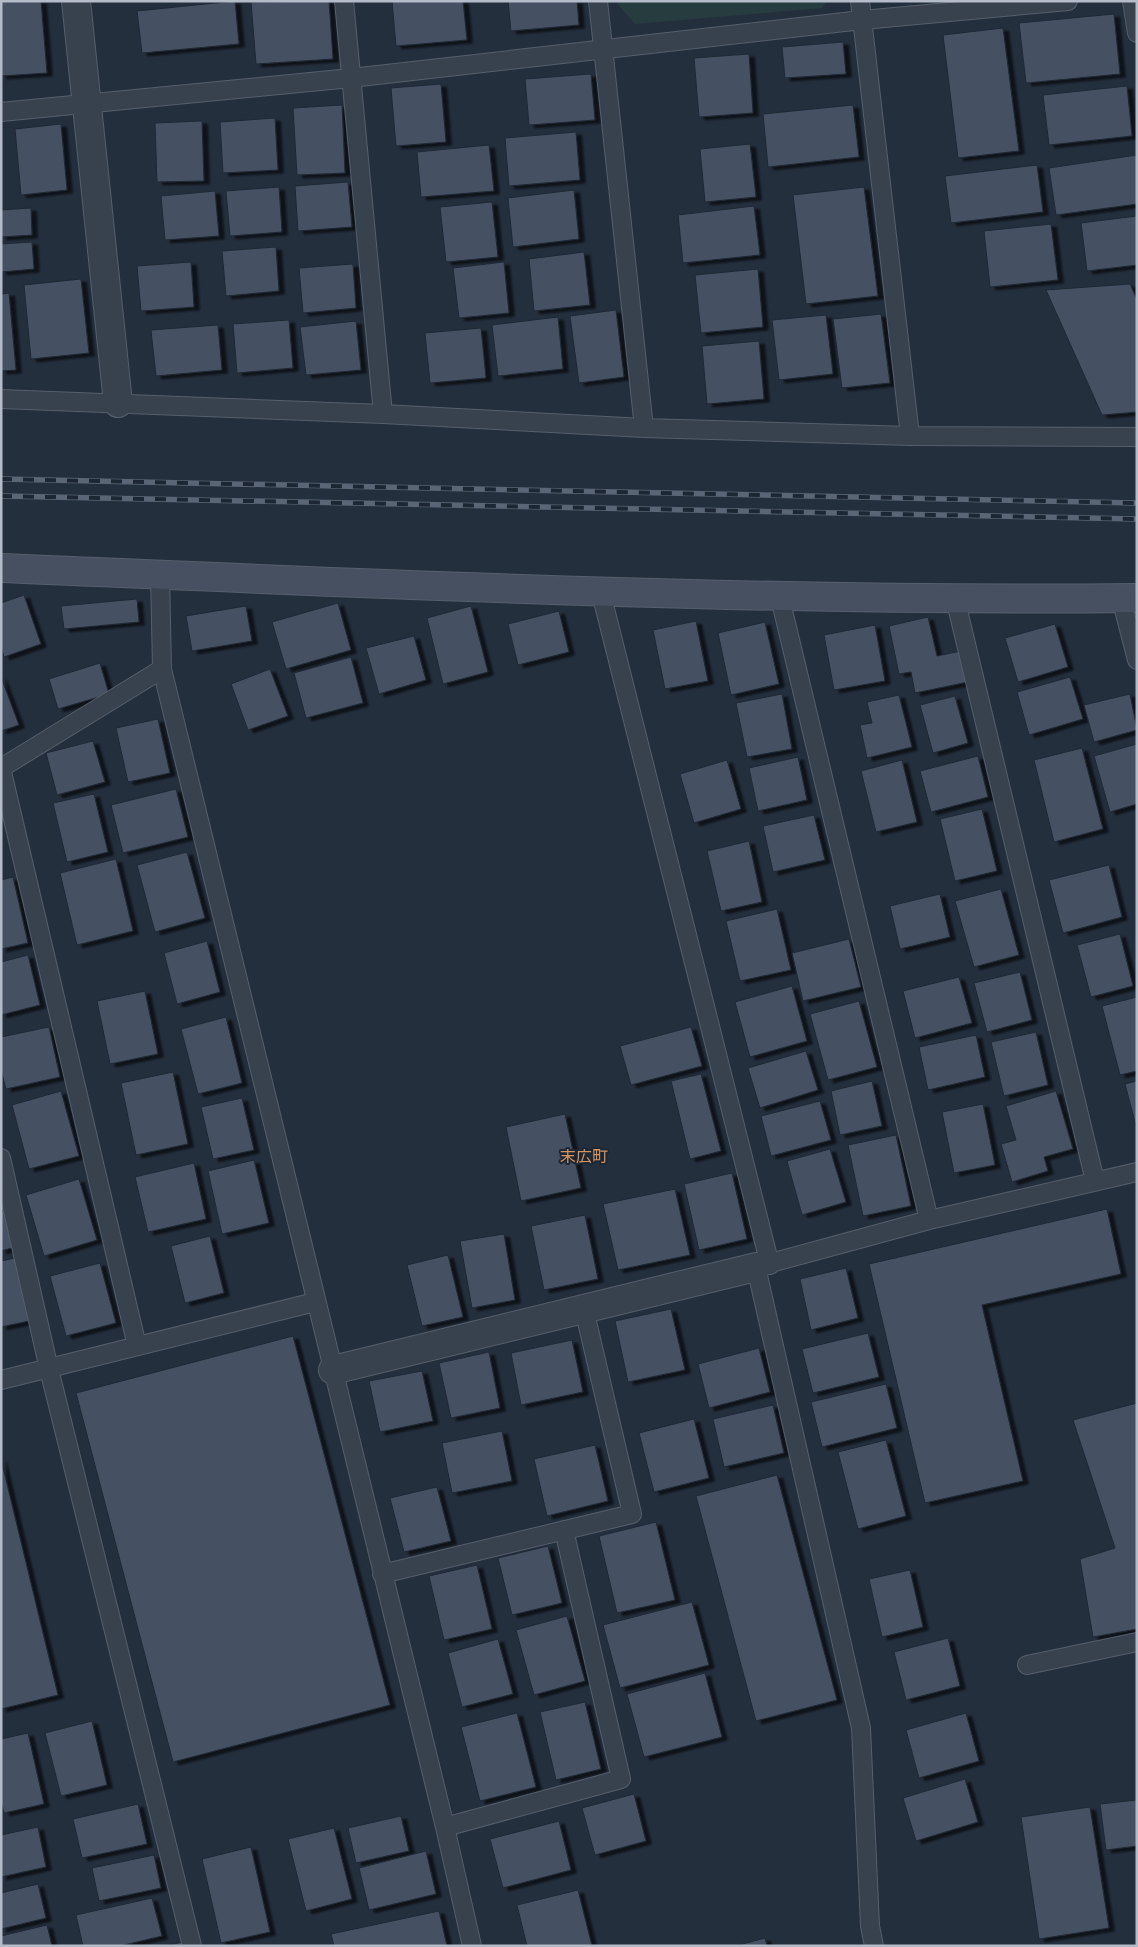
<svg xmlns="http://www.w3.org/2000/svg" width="1138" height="1947" font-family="'Alegreya Sans','Noto Sans JP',sans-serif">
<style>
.green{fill:#263c3f}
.building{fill:#455162;stroke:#1f2835;filter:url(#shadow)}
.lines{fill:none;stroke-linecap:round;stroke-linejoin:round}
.lane-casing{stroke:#565f6c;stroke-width:20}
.street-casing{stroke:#565f6c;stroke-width:30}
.secondary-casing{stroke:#565f6c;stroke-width:30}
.lane{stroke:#38414e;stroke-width:18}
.street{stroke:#38414e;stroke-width:28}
.secondary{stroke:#465061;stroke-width:28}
.rail-casing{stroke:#5a6575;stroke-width:5.5}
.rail{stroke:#1d2633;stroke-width:4;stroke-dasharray:11;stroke-linecap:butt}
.labels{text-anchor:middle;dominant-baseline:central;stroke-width:4;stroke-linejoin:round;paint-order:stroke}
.neighbourhood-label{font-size:16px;fill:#d59563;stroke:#1d2633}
</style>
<defs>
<filter id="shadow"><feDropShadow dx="5.5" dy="3" stdDeviation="1" flood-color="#0009"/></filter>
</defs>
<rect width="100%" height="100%" fill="#242f3e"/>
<!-- green -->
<path class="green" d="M 615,1 L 827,1 L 822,8 L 635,24 Z"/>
<!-- building -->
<path class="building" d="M 1,1 L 41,1 L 47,73 L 1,76 Z
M 235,1 L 239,44 L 142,53 L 137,11 Z
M 329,1 L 333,59 L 256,64 L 251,2 Z
M 392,1 L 463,1 L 467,40 L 396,46 Z
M 508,1 L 577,1 L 579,25 L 511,31 Z
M 1114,14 L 1120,74 L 1026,83 L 1019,23 Z
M 1003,28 L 1019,151 L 958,158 L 943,35 Z
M 843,42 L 846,74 L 785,78 L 782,47 Z
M 749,54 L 753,113 L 699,117 L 694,58 Z
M 591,74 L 595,120 L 529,125 L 525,79 Z
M 441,84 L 446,142 L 396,146 L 391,88 Z
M 1127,86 L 1132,136 L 1049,145 L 1043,95 Z
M 342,105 L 345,173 L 297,175 L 293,108 Z
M 853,105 L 859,157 L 768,167 L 763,114 Z
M 275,118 L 278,170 L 223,173 L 220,122 Z
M 202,121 L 204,181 L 157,182 L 155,123 Z
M 61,124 L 67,190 L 21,195 L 15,129 Z
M 576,132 L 580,180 L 509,186 L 505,138 Z
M 750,144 L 756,197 L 705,202 L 700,149 Z
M 489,145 L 494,191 L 421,197 L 417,152 Z
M 1137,155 L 1137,204 L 1056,215 L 1049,168 Z
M 1037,165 L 1043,212 L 951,223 L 945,176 Z
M 348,182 L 352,227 L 298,231 L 295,186 Z
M 279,187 L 282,232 L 230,236 L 226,191 Z
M 864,187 L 878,296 L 806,304 L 793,195 Z
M 574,190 L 579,239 L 513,247 L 508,198 Z
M 215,191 L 219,236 L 165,240 L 161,196 Z
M 492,202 L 498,257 L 446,262 L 440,207 Z
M 754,206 L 760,255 L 683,263 L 678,215 Z
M 31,208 L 32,235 L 1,237 L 1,210 Z
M 1137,216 L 1137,265 L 1087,271 L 1081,223 Z
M 1051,224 L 1058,280 L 990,287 L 984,231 Z
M 32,242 L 34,269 L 1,272 L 1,244 Z
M 276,247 L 279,291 L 226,296 L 222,251 Z
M 584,252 L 590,305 L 534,311 L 529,259 Z
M 191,262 L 194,307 L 141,311 L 137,266 Z
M 504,262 L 509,313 L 459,318 L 453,268 Z
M 353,264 L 356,308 L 303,313 L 299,268 Z
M 758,269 L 763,327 L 701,333 L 695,275 Z
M 81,279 L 89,353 L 31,359 L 24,285 Z
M 1130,284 L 1137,300 L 1137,412 L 1102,415 L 1046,290 Z
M 9,293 L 16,370 L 1,371 L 1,294 Z
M 616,310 L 624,377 L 579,383 L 570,316 Z
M 881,314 L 890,383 L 842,388 L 833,319 Z
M 826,315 L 833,374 L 779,380 L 772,320 Z
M 558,317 L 563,369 L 498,376 L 492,325 Z
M 289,320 L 293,368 L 237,373 L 233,324 Z
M 356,321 L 361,370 L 306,375 L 300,327 Z
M 218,325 L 222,370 L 156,376 L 151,330 Z
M 481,328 L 486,378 L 430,383 L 425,333 Z
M 759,341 L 764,399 L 707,404 L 702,346 Z
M 24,595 L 41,644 L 4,657 L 1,647 L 1,603 Z
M 137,599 L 139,622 L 64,629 L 61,606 Z
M 338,603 L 351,650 L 286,669 L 272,622 Z
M 246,606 L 252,641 L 192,651 L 186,616 Z
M 471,606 L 488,672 L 443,684 L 427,618 Z
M 559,611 L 569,652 L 518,665 L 508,624 Z
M 928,617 L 937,656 L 961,651 L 968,682 L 915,693 L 911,672 L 899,674 L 889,626 Z
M 696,621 L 708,681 L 665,689 L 653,630 Z
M 765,622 L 779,684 L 731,695 L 718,633 Z
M 1055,624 L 1068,667 L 1018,682 L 1005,638 Z
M 875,625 L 885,681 L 834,690 L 824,635 Z
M 414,636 L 426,680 L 379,694 L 366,648 Z
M 351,657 L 363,703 L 306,718 L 294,673 Z
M 100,663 L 109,694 L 58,709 L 49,679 Z
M 270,669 L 288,716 L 248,730 L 231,684 Z
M 1,677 L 19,725 L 1,731 Z
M 1070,677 L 1083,719 L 1029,735 L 1017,692 Z
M 782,694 L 792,749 L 747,757 L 736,703 Z
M 1130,694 L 1137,730 L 1094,742 L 1084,705 Z
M 899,695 L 912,747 L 867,758 L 860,725 L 872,723 L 867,702 Z
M 955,696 L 968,743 L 933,753 L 920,705 Z
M 158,719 L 170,773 L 128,782 L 116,728 Z
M 93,741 L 105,782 L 57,795 L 46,753 Z
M 1137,744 L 1137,804 L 1110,812 L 1094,756 Z
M 1082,748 L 1103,829 L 1054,842 L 1034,760 Z
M 978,756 L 988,797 L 931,812 L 920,771 Z
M 798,757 L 807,800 L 758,811 L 749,768 Z
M 727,760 L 741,809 L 694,823 L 680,774 Z
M 902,760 L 917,822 L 876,832 L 861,771 Z
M 176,789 L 188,837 L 123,853 L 111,805 Z
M 94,794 L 108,852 L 67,862 L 53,803 Z
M 982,809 L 997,871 L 955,881 L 940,819 Z
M 814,815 L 825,860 L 773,872 L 763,826 Z
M 749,841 L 762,902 L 721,911 L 707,851 Z
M 187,852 L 205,918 L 155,932 L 137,865 Z
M 116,859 L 133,931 L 77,945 L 60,873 Z
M 1109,865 L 1122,917 L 1063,933 L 1049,880 Z
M 13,877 L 28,943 L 1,949 L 1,880 Z
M 1001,889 L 1019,955 L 974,967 L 955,901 Z
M 940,894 L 950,937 L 900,949 L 890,906 Z
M 777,909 L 791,970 L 740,981 L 726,921 Z
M 1120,934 L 1133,986 L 1091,997 L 1077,945 Z
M 849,939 L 861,987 L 803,1001 L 792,953 Z
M 207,941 L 220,992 L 177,1004 L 164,953 Z
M 28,955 L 40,1005 L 1,1015 L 1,962 Z
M 1020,972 L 1032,1020 L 987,1032 L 974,983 Z
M 959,977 L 972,1023 L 915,1038 L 903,991 Z
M 792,986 L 807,1041 L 750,1057 L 735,1002 Z
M 145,991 L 158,1054 L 110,1064 L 97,1001 Z
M 1137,997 L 1137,1071 L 1120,1075 L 1102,1006 Z
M 859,1001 L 877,1067 L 828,1080 L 810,1014 Z
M 226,1017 L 242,1083 L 198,1094 L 181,1029 Z
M 49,1027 L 60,1077 L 6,1089 L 1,1070 L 1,1037 Z
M 691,1027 L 702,1066 L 631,1085 L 620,1046 Z
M 1036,1032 L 1048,1085 L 1004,1096 L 991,1042 Z
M 976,1035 L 985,1077 L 928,1090 L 919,1047 Z
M 806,1051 L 818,1090 L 760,1108 L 748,1068 Z
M 173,1072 L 188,1144 L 136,1155 L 121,1083 Z
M 701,1074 L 721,1151 L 690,1159 L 671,1081 Z
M 872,1081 L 882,1126 L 840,1135 L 831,1091 Z
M 1137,1081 L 1137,1130 L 1125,1084 Z
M 61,1091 L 79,1156 L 29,1169 L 12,1105 Z
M 1056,1091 L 1073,1149 L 1044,1157 L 1048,1171 L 1012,1182 L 1001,1144 L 1016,1140 L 1006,1106 Z
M 242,1098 L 254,1150 L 213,1159 L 201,1107 Z
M 820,1101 L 831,1140 L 771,1156 L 761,1116 Z
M 983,1104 L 995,1165 L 954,1173 L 942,1112 Z
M 565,1114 L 581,1188 L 521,1201 L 506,1127 Z
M 896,1135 L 911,1206 L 863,1216 L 848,1145 Z
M 830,1149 L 846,1202 L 802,1215 L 787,1161 Z
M 254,1160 L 269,1223 L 222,1234 L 208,1171 Z
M 194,1163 L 206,1219 L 148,1232 L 135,1177 Z
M 732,1173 L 747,1239 L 699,1250 L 684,1184 Z
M 79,1179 L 97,1240 L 44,1256 L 26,1195 Z
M 675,1189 L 690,1255 L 618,1270 L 603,1204 Z
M 1107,1209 L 1121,1274 L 982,1305 L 1023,1481 L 925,1503 L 869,1264 Z
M 5,1211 L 12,1248 L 1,1251 L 1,1212 Z
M 585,1215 L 598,1279 L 544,1290 L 531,1226 Z
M 504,1234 L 515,1300 L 472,1308 L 460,1241 Z
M 210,1236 L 224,1293 L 185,1303 L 171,1246 Z
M 448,1255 L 463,1317 L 422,1326 L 407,1265 Z
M 15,1258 L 29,1321 L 1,1327 L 1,1261 Z
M 100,1263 L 116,1323 L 66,1336 L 50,1276 Z
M 846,1268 L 858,1318 L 811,1330 L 800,1279 Z
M 671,1309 L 685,1370 L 628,1382 L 615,1321 Z
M 868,1333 L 879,1377 L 813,1393 L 802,1349 Z
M 293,1336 L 390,1705 L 173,1762 L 76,1393 Z
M 572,1340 L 583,1392 L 521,1405 L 511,1353 Z
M 759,1348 L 770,1392 L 709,1408 L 698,1364 Z
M 489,1352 L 500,1408 L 451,1418 L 439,1363 Z
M 422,1371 L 433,1421 L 380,1432 L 369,1381 Z
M 886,1384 L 897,1428 L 822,1447 L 811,1402 Z
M 1137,1403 L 1137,1629 L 1093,1637 L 1080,1559 L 1115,1548 L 1073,1420 Z
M 773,1405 L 784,1453 L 724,1467 L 713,1419 Z
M 694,1419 L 709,1478 L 654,1492 L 639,1433 Z
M 502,1431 L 512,1481 L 452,1493 L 442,1443 Z
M 886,1440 L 906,1516 L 858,1529 L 838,1452 Z
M 595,1445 L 608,1501 L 547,1516 L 534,1459 Z
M 1,1459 L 58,1695 L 1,1709 Z
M 777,1475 L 837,1700 L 756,1721 L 696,1496 Z
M 437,1487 L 451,1541 L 404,1552 L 390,1498 Z
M 656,1522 L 675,1600 L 617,1613 L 599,1536 Z
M 548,1546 L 562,1603 L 512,1615 L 498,1558 Z
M 477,1565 L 492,1629 L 444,1640 L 429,1576 Z
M 910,1570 L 923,1627 L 882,1637 L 869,1579 Z
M 692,1602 L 709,1665 L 620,1688 L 603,1625 Z
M 567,1616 L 585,1681 L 534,1695 L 516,1630 Z
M 948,1638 L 960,1686 L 906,1700 L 894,1652 Z
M 498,1639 L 513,1694 L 462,1707 L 448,1653 Z
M 705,1673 L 722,1737 L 644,1757 L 627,1694 Z
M 585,1702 L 601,1769 L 556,1780 L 540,1712 Z
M 517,1713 L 536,1787 L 480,1801 L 461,1727 Z
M 966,1713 L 979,1761 L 919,1778 L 906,1730 Z
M 92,1721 L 107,1785 L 61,1796 L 45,1733 Z
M 28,1733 L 44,1804 L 4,1813 L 1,1801 L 1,1739 Z
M 965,1779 L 978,1822 L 916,1841 L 903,1798 Z
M 634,1794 L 646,1841 L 595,1855 L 582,1808 Z
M 1137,1800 L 1137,1846 L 1106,1850 L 1100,1804 Z
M 138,1804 L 147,1844 L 82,1858 L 73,1819 Z
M 1090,1807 L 1109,1928 L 1039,1939 L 1021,1817 Z
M 401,1816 L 409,1851 L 356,1863 L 348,1828 Z
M 559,1821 L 571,1870 L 503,1888 L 490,1839 Z
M 38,1827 L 46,1867 L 1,1877 L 1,1835 Z
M 334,1828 L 352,1899 L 306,1911 L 288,1839 Z
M 251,1847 L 270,1932 L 221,1943 L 202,1859 Z
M 426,1851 L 436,1894 L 369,1910 L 359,1868 Z
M 154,1855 L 161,1888 L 99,1901 L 92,1868 Z
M 38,1884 L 46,1918 L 1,1929 L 1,1893 Z
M 578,1890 L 592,1946 L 527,1946 L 517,1905 Z
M 152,1898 L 162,1936 L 120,1946 L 83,1946 L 76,1915 Z
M 439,1911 L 447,1946 L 334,1946 L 331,1934 Z
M 47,1925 L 52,1946 L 1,1946 L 1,1936 Z
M 765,1938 L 767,1946 L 735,1946 Z
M 182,1942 L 183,1946 L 166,1946 Z"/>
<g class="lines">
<!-- lane casing -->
<g class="lane-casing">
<path id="lane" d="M 344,1 L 383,414
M 598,1 L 644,428
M 860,1 L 910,436
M 1132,1 L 1137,33
M 1,112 L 351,78 L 862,20 L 1068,1
M 1,399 L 383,414 L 644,428 L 910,436 L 1137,437
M 160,574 L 162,669 L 445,1827 L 472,1946
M 601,593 L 770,1265
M 780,598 L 929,1220
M 955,598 L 1095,1181
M 1121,598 L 1137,660
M 1,768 L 137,1346
M 1,768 L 162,669
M 1,1158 L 49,1369 L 192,1946
M 1,1380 L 315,1302
M 382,1574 L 632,1514 L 584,1309
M 1027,1665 L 1137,1642
M 445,1827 L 621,1779 L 564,1530
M 874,1946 L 870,1926 L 861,1728 L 756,1267 L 929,1220 L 1137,1172"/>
</g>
<!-- street casing -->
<g class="street-casing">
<path id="street" d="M 76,1 L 118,403
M 333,1370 L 756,1267"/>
</g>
<!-- secondary casing -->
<g class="secondary-casing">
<path id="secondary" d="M 1,568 C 380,584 758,602 1137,598"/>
</g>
<!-- lane -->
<use href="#lane" class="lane"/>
<!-- street -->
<use href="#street" class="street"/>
<!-- secondary -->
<use href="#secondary" class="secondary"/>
<!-- rail casing -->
<g class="rail-casing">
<path id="rail" d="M 1,479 L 1137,503
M 1,496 L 1137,519"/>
</g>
<!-- rail -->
<use href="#rail" class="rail"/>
</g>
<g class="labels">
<!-- neighbourhood labels -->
<g class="neighbourhood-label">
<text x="584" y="1157">末広町</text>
</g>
</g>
<!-- border -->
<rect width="1138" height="1947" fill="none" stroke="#b4bcc9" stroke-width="5"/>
</svg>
